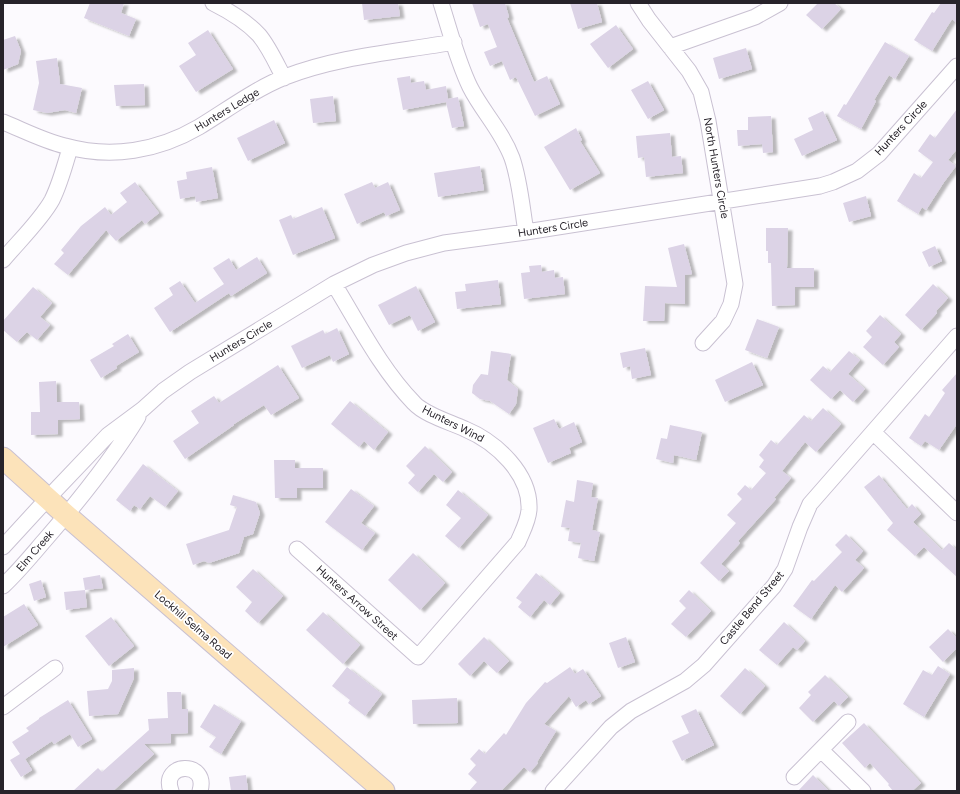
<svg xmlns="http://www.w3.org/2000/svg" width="960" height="794" font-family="Figtree,sans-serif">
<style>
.building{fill:#dcd3e6;filter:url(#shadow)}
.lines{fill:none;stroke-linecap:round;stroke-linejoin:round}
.minor-casing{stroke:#c9c1d2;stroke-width:17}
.secondary-casing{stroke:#c9c1d2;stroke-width:23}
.minor{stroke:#fff;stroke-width:15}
.secondary{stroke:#fce3ba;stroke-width:21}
.labels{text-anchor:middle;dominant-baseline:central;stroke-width:3.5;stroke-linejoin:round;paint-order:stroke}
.street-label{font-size:11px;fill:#27232a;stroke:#fff}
</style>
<defs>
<filter id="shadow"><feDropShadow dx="4.5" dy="2.5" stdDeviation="1" flood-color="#0004"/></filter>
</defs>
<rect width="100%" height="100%" fill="#fcfafe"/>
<!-- building -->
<path class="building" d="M 90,3 L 124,3 L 121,13 L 136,19 L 129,36 L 84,18 Z
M 362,3 L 398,3 L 400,16 L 364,20 Z
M 472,3 L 505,3 L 509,17 L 507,18 L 534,82 L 547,76 L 560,104 L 535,116 L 516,77 L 510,80 L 502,61 L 490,66 L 484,52 L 497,47 L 488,24 L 480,27 Z
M 570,3 L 597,3 L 602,22 L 578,29 Z
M 818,3 L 834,3 L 841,9 L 822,29 L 806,15 Z
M 941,3 L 957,3 L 957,23 L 952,19 L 932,51 L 914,40 L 932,12 L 934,13 Z
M 616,25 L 633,49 L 608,68 L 590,44 Z
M 208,30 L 233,69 L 196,92 L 179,66 L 196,55 L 188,43 Z
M 15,36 L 21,51 L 18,64 L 3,70 L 3,40 Z
M 885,42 L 909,56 L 895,79 L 889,75 L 874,100 L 876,101 L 861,129 L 837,116 L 844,104 L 846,105 Z
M 746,48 L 752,69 L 719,79 L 713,58 Z
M 57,58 L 60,84 L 82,88 L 76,113 L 65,110 L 47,113 L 33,110 L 39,83 L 36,61 Z
M 410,76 L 411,83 L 424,81 L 426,90 L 446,86 L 448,99 L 458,97 L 464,126 L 452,128 L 446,102 L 403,110 L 397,78 Z
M 648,81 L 664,110 L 648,119 L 631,90 Z
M 144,84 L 145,105 L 116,106 L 114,85 Z
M 333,96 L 336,121 L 313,123 L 310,99 Z
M 957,109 L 957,149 L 948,160 L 956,166 L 944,182 L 926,210 L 922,207 L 918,214 L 897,201 L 914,173 L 921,178 L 933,162 L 918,151 L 930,134 L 935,138 Z
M 823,111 L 837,140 L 802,156 L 794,139 L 813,130 L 808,118 Z
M 771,116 L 773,152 L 763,153 L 762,144 L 738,146 L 737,130 L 748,130 L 748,117 Z
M 274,120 L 285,143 L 248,161 L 237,138 Z
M 576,128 L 582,140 L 580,141 L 600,173 L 570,190 L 544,147 Z
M 670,133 L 672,157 L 681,156 L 683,173 L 646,177 L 644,157 L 638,158 L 636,136 Z
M 480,166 L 484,190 L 438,197 L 434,173 Z
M 212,167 L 218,198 L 196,202 L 195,196 L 180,199 L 177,181 L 187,179 L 186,172 Z
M 135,182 L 159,213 L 145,224 L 142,220 L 116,241 L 106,230 L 68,275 L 54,264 L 64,253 L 61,250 L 81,226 L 105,207 L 111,215 L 127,202 L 120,193 Z
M 372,182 L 375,188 L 388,182 L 400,210 L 386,216 L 384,212 L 357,224 L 344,194 Z
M 866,196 L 871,216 L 849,222 L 843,203 Z
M 322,207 L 335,238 L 293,255 L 279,220 L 291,215 L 293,219 Z
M 766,228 L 788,228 L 787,268 L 814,268 L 814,287 L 795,287 L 795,305 L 772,306 L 771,263 L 768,263 L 768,251 L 766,251 Z
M 684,244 L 692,274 L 685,275 L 685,304 L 665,303 L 664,321 L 643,321 L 645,286 L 677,287 L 668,248 Z
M 935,246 L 942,261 L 929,267 L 922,252 Z
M 257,257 L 267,273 L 231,296 L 229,293 L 170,332 L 154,308 L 173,295 L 169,288 L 180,281 L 195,303 L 224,284 L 213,268 L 229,258 L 236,270 Z
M 541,265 L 542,272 L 554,270 L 555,278 L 563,277 L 565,294 L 524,299 L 521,273 L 530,272 L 529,266 Z
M 498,280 L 501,304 L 457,309 L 455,292 L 466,291 L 465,284 Z
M 933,284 L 948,298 L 936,311 L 937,313 L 921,330 L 905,315 Z
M 416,286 L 435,322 L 418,331 L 410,315 L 389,325 L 378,305 Z
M 33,287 L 52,303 L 40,317 L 50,325 L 37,340 L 27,332 L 17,342 L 3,330 L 3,321 Z
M 880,315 L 901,334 L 894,342 L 899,347 L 883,365 L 863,347 L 872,337 L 866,331 Z
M 757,319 L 779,327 L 767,358 L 745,350 Z
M 337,328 L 349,354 L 333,362 L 330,355 L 302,368 L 291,346 L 323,330 L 325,334 Z
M 128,334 L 139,352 L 116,366 L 117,368 L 101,378 L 90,360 L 114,346 L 112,344 Z
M 645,348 L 651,375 L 632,379 L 630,366 L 623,368 L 620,353 Z
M 491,351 L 511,354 L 507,380 L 518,389 L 516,404 L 509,414 L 490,401 L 480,399 L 472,393 L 473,385 L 481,374 L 488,375 Z
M 849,351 L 860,360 L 848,374 L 865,389 L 853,402 L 840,390 L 831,399 L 810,380 L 823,366 L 830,372 Z
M 752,362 L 763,385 L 725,402 L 715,380 Z
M 278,365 L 299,398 L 271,415 L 264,405 L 234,424 L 234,425 L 185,459 L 173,441 L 199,423 L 191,411 L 214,396 L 219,403 Z
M 957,373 L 957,424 L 939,450 L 925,441 L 921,446 L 909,438 L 925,414 L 929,417 L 945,393 L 942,390 Z
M 56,381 L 57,402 L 79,402 L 80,419 L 58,420 L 58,434 L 31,435 L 31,412 L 40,412 L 39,382 Z
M 350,401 L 388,432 L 374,450 L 364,441 L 359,447 L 331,424 Z
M 823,408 L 841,424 L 816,452 L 805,442 L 782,471 L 791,478 L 774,498 L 776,499 L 738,541 L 740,543 L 721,564 L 729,571 L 719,581 L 700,563 L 736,523 L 727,515 L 742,499 L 737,494 L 745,485 L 751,490 L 766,473 L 759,467 L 764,460 L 759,455 L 771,440 L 777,445 L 804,415 L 811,421 Z
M 554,419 L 559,429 L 574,422 L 582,442 L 569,448 L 571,453 L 548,463 L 533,428 Z
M 670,425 L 702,432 L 696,460 L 674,455 L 673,463 L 656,459 L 661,438 L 667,439 Z
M 425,446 L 452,472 L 443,482 L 434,474 L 418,492 L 408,483 L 415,475 L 406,466 Z
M 274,460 L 295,460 L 295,468 L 323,468 L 323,488 L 297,488 L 297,498 L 275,498 Z
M 143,464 L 178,491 L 165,507 L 150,496 L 140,509 L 134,505 L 130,511 L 116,500 Z
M 879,475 L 907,509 L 912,504 L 921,514 L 913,522 L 942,550 L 949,543 L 957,550 L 957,577 L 924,547 L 915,556 L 887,530 L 893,523 L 864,487 Z
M 577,480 L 593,483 L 591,497 L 598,498 L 592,530 L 600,532 L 594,561 L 578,558 L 581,543 L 568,541 L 570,528 L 561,527 L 566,500 L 574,502 Z
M 351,489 L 374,506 L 361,523 L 375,533 L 362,550 L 325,522 Z
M 458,490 L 488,515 L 459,548 L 445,536 L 461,518 L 446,505 Z
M 233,495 L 256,502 L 260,513 L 253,534 L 244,537 L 239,553 L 209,563 L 204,561 L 193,565 L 186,544 L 229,530 L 237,507 L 230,505 Z
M 846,534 L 863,551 L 855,560 L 864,568 L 842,592 L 835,585 L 811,619 L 793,606 L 812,580 L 814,581 L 842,552 L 835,545 Z
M 413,553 L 445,583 L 420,610 L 388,580 Z
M 253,569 L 283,596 L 258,623 L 245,611 L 252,602 L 236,587 Z
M 536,573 L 560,593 L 550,605 L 544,600 L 530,617 L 518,607 L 522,602 L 516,598 Z
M 100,575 L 103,588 L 85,590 L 83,578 Z
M 41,580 L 46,597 L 34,601 L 29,584 Z
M 85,590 L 87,607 L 66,610 L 64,592 Z
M 689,590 L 711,611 L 686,637 L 671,624 L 686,608 L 679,601 Z
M 24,604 L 38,625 L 3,647 L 3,617 Z
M 323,612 L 360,645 L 343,664 L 306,630 Z
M 111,617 L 134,646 L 109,666 L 85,636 Z
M 784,622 L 805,641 L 797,650 L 793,647 L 777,665 L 759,650 Z
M 948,629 L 957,638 L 957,648 L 943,662 L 929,647 Z
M 484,637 L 509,661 L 497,673 L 484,661 L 470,676 L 458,664 Z
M 626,637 L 635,662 L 618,668 L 609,643 Z
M 938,666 L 950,674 L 924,717 L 903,704 L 923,670 L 932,675 Z
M 347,667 L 382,694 L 365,716 L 348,703 L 350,700 L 332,686 Z
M 570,667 L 575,674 L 583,669 L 601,696 L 589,704 L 586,700 L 576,707 L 569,696 L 544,724 L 556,731 L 537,762 L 538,763 L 530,772 L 524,767 L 501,791 L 469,791 L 477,782 L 468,774 L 476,765 L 470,759 L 479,749 L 485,754 L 504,733 L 506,735 L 526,703 L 545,682 L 547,683 Z
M 134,668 L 134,678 L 118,714 L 89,716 L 87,691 L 108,689 L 112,681 L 112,670 Z
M 745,668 L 765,686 L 740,714 L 720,696 Z
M 825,675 L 848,697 L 839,706 L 834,701 L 813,722 L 799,708 L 811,695 L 808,692 Z
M 167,692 L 181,692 L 182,709 L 188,709 L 188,733 L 171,734 L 171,743 L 144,744 L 154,754 L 113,791 L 73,791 L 98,768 L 102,772 L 149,730 L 148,719 L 168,718 Z
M 457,698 L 458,723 L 413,724 L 412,700 Z
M 68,700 L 92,739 L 78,747 L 70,734 L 54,744 L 52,741 L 25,759 L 32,770 L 21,777 L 10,760 L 20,754 L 12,742 L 29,731 L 26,728 L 39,719 L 39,718 Z
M 214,704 L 241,721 L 221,754 L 209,747 L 216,737 L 200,727 Z
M 696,709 L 714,745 L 682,761 L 672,741 L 689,733 L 681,716 Z
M 864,723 L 921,783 L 912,791 L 893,791 L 888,785 L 889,784 L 870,763 L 865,768 L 842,743 Z
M 246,775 L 248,791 L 231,791 L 229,777 Z
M 813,775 L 829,791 L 798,791 Z"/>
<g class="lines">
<!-- minor casing -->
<g class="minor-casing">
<path id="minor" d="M 213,3 C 229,11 246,21 259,35 C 269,47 276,63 284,78
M 441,3 C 450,31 457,60 470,87 C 482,111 502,131 512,158 C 520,181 522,208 526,232
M 638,3 L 649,20 L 689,71 L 701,92 L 708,121 L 735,284 L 731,304 L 723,321 L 703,343
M 670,47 L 755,17 L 780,3
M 3,122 C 23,130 44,141 65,146 C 111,159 158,151 199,127 C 227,110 255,89 285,77 C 339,56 398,52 454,42
M 3,260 C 18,242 41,220 52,200 C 60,184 65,165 70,148
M 873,432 L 957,513
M 3,547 L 48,498 L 108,435 L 143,409 L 163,391 L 190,372 L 334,284 L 373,265 L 406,253 L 444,243 L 526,232 L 820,186 L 833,182 L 857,171 L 879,154 L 957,66
M 297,549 L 418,657 L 518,542 C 522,532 528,522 529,510 C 531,474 496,442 465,429 C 450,422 425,415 414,403 C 381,369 359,325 334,284
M 3,586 C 18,572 31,556 44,541 C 78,502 111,461 138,417
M 3,707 L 55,668
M 821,750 L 863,791
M 794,777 L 848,722
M 171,791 C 160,762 209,760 200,791
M 553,791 L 611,727 L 631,711 L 685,681 L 704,665 L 774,586 L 785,569 L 800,527 L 810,504 L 957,336"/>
</g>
<!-- secondary casing -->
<g class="secondary-casing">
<path id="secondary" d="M 3,458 L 66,515 L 384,791"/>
</g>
<!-- minor -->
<use href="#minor" class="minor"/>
<!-- secondary -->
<use href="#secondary" class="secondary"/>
</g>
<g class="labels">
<!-- street labels -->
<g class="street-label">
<text transform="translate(227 110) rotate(-31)">Hunters Ledge</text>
<text transform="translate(901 128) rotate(-47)">Hunters Circle</text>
<text transform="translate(716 168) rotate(80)">North Hunters Circle</text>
<text transform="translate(553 228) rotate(-9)">Hunters Circle</text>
<text transform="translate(241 341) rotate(-31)">Hunters Circle</text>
<text transform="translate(453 424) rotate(27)">Hunters Wind</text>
<text transform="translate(35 551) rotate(-49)">Elm Creek</text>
<text transform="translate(357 603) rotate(42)">Hunters Arrow Street</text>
<text transform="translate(752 608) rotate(-50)">Castle Bend Street</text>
<text transform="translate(193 625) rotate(41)">Lockhill Selma Road</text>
</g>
</g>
<!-- border -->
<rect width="960" height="794" fill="none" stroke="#27232a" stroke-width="8"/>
</svg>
